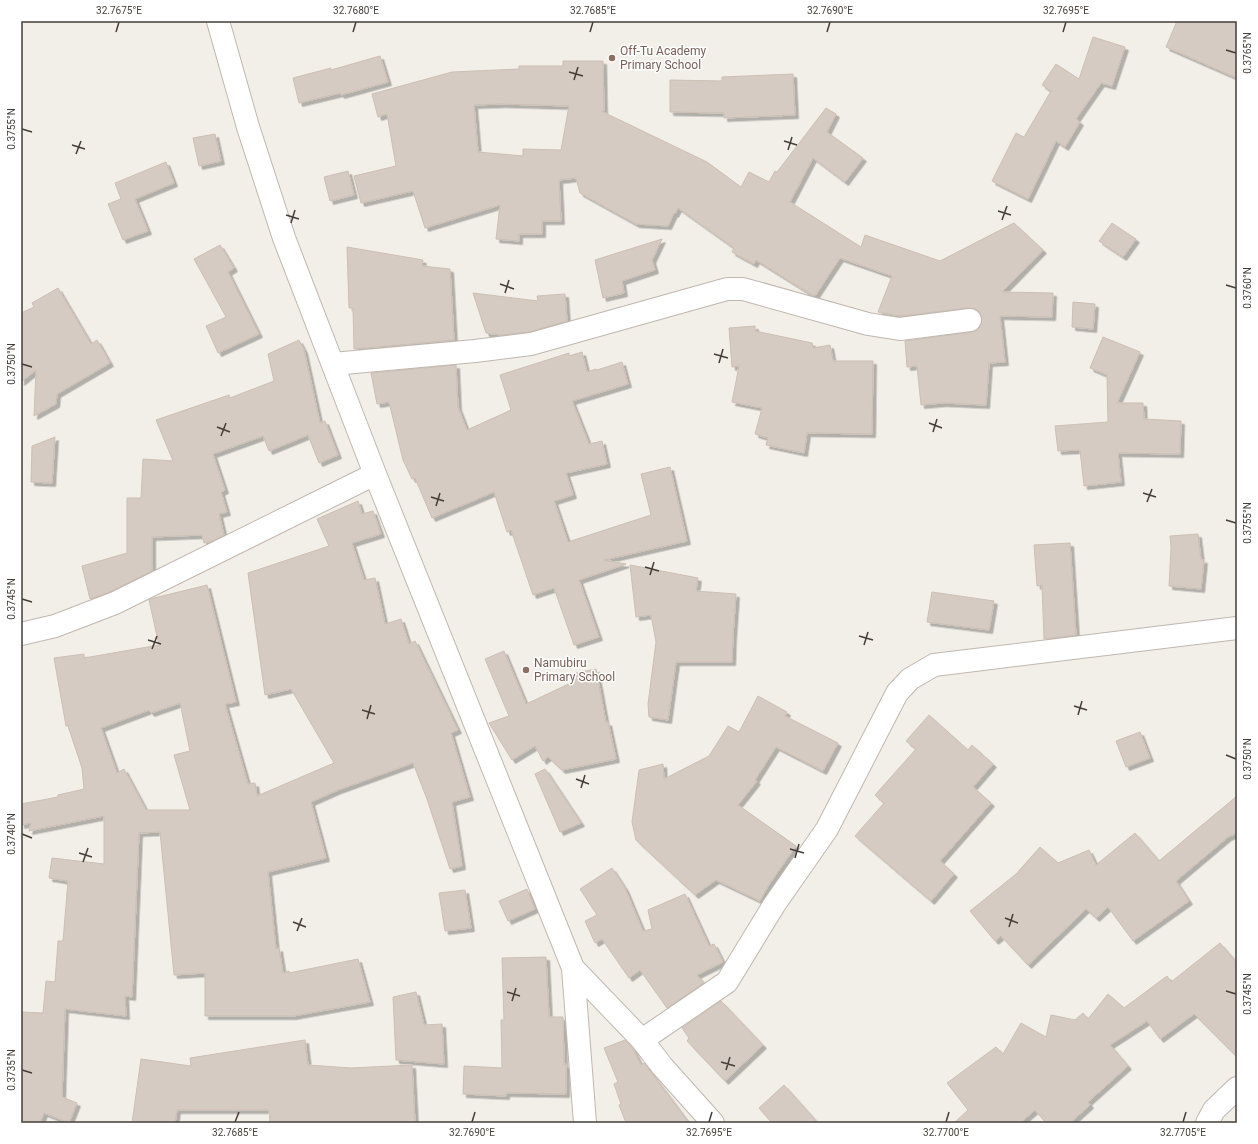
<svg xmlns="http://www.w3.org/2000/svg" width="1258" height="1144" font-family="Roboto,sans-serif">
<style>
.building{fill:#d6cbc2;stroke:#ccbfb3;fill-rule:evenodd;filter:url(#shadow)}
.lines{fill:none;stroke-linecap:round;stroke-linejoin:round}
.minor-casing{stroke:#c0b7af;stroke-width:24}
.minor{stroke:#fff;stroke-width:22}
.ticks{fill:none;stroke:#453e38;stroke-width:1.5}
.education-dot{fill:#8d6e63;stroke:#fff;stroke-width:1.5}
.labels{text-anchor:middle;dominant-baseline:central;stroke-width:3;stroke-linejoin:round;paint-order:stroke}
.education-label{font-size:12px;fill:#785e54;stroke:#fff;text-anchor:start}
.neatline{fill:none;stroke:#453e38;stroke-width:1.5}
.ticks-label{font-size:10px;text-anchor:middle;fill:#453e38}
</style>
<defs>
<filter id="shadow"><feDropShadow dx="3.5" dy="3.5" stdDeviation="0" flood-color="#0004"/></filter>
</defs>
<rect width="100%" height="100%" fill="#f2eee8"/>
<!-- building -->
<path class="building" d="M 1177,21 L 1237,21 L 1237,78 L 1166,47 Z
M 1093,37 L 1125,47 L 1112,86 L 1101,83 L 1076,119 L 1080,122 L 1065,147 L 1056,141 L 1028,199 L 992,181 L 1016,133 L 1024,137 L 1051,91 L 1042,85 L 1056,64 L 1079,79 Z
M 380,56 L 388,82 L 341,95 L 340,93 L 299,103 L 293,78 L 331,68 L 331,70 Z
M 563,61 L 603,61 L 604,111 L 601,111 L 707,162 L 741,187 L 749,172 L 769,182 L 775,171 L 777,172 L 826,108 L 836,114 L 827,132 L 863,158 L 845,182 L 813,158 L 790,202 L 861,247 L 865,235 L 940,261 L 1014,223 L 1043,250 L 1002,292 L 1053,293 L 1052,317 L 1000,316 L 1005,362 L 989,363 L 986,405 L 943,403 L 921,405 L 917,366 L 907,367 L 905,341 L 972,332 L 978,330 L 981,325 L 982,318 L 980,312 L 975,309 L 969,308 L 900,316 L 878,312 L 892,276 L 840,258 L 815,296 L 812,295 L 756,260 L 754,264 L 732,252 L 734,248 L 678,208 L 675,214 L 674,213 L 668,226 L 636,224 L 580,193 L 576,178 L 559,180 L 561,221 L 542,221 L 542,234 L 519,234 L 519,241 L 496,239 L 500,205 L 425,228 L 413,191 L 361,203 L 354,176 L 396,166 L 387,114 L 378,117 L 372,94 L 452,72 L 519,69 L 519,66 L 563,66 ZM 502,104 L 569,106 L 561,150 L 523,149 L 523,156 L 478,152 L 474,105 Z
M 793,74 L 795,115 L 724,118 L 724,113 L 670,112 L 670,80 L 722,81 L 722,77 Z
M 215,134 L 221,161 L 199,166 L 193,138 Z
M 166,162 L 174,183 L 135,199 L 148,231 L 123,240 L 108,204 L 121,199 L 115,183 Z
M 348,171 L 354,195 L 330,201 L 324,177 Z
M 1112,223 L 1136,239 L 1123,257 L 1099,241 Z
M 662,239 L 652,260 L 655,270 L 622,281 L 624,293 L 603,298 L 595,260 Z
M 220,245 L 234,268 L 228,272 L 259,334 L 218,353 L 206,326 L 226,317 L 194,259 Z
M 347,247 L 423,260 L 422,266 L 450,269 L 454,340 L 354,349 L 353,308 L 349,308 Z
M 58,288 L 91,344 L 97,340 L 110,363 L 57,394 L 56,404 L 34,416 L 36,370 L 21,382 L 21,313 L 34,307 L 32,303 Z
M 473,293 L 538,301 L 537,296 L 565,294 L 567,321 L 529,332 L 501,335 L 486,333 Z
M 1073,302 L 1095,304 L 1093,329 L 1072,327 Z
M 755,326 L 755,331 L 812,343 L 813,348 L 830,345 L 833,361 L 873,361 L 872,434 L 807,433 L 804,453 L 766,445 L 768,438 L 755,434 L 762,408 L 732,402 L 739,366 L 732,367 L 729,328 Z
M 1103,337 L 1140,352 L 1117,403 L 1143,403 L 1144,419 L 1181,421 L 1180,454 L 1118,453 L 1121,482 L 1084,486 L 1080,450 L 1058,451 L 1055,426 L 1108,422 L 1107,375 L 1090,368 Z
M 299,340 L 304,350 L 320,423 L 325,421 L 338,455 L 319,463 L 308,435 L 269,451 L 263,436 L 213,454 L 225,490 L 221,492 L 227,512 L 219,514 L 224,535 L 213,541 L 204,543 L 202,535 L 152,537 L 152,571 L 110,592 L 90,599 L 82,566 L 127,553 L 127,498 L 141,498 L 143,459 L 173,461 L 156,420 L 229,395 L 230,398 L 274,381 L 268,354 Z
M 582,352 L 587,372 L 596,369 L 597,370 L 622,362 L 628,384 L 572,401 L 589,444 L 602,441 L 607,464 L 566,473 L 573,495 L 554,501 L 568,542 L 651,515 L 641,474 L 670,467 L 687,541 L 604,560 L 626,564 L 579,580 L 599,637 L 574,645 L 554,588 L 533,595 L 511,530 L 507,532 L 494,492 L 432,518 L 415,478 L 412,479 L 403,460 L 389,402 L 377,404 L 371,373 L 456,365 L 458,407 L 467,430 L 511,410 L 500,375 L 569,353 L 569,356 Z
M 55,437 L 52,483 L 31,482 L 32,446 Z
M 358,501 L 362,514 L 373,511 L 381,534 L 352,543 L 364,580 L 375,578 L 385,624 L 401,619 L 409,644 L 415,641 L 458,730 L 451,733 L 470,797 L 452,802 L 462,866 L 450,869 L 427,799 L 413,763 L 338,790 L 311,802 L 326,858 L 268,872 L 276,949 L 279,948 L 283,973 L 289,971 L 289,973 L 358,959 L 370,1002 L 293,1016 L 205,1016 L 205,973 L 174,975 L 160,832 L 139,833 L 132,997 L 125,996 L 126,1016 L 65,1009 L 62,1097 L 77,1103 L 69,1123 L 44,1113 L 40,1123 L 21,1123 L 21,1012 L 43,1013 L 46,981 L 55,982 L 58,941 L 63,941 L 68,881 L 49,878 L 52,858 L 104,864 L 104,816 L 29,831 L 31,823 L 21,825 L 21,804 L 58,797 L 58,795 L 84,789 L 82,768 L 68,726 L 66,726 L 54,658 L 84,654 L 84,658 L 159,645 L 149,600 L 154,598 L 207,585 L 236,702 L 225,704 L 248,784 L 255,783 L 257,796 L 334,763 L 291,689 L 265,695 L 248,573 L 329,546 L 317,519 ZM 180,703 L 190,751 L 174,755 L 190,810 L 146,810 L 124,769 L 117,773 L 101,728 L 149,710 L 151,713 Z
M 1198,534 L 1201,560 L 1204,560 L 1201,589 L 1169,586 L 1171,548 L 1170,536 Z
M 1070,543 L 1076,635 L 1044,639 L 1042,585 L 1037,586 L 1034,545 Z
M 630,565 L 698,578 L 696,591 L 736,594 L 733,635 L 732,662 L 676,662 L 668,720 L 649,717 L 648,704 L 656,642 L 651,615 L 636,617 Z
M 932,592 L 994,601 L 989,630 L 927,622 Z
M 504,651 L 526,704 L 573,682 L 571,674 L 596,669 L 606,723 L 608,722 L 616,759 L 562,770 L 548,757 L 543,761 L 535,746 L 512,760 L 489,723 L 509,716 L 485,659 Z
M 758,696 L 787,712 L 785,716 L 838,743 L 823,771 L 776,747 L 755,780 L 757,781 L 738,805 L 796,846 L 768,886 L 760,901 L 716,880 L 695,895 L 636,840 L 632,822 L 639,770 L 663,764 L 664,779 L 709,756 L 728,726 L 739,732 Z
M 929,715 L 968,750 L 972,745 L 993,764 L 973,787 L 991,803 L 940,861 L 954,874 L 931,901 L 855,836 L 884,803 L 875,795 L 916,749 L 906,741 Z
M 1140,732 L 1150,758 L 1126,767 L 1116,741 Z
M 545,769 L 581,823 L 560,832 L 535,774 Z
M 1237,796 L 1237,833 L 1228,837 L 1176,881 L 1189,901 L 1133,941 L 1108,907 L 1096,918 L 1086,909 L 1028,965 L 1001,936 L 995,941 L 970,911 L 1016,874 L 1040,847 L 1058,863 L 1089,850 L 1096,865 L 1135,833 L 1159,861 Z
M 612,868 L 625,888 L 643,931 L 652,929 L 648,910 L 685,894 L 709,946 L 714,944 L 723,962 L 697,975 L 704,983 L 667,1008 L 640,970 L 629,978 L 602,939 L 595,943 L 585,921 L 597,915 L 580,889 Z
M 527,889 L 535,909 L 508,921 L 499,901 Z
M 465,890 L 471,928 L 445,931 L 439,893 Z
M 1220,943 L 1237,963 L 1237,1057 L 1194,1014 L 1160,1039 L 1147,1021 L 1110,1045 L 1128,1066 L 1088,1102 L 1090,1105 L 1070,1123 L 1046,1123 L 1035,1110 L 1020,1123 L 954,1123 L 968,1110 L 947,1083 L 996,1047 L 1003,1054 L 1021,1023 L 1046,1037 L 1051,1015 L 1075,1020 L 1083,1013 L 1088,1019 L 1108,994 L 1124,1008 L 1167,976 L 1171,982 Z
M 546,957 L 549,1017 L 563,1017 L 564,1065 L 566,1064 L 566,1094 L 506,1093 L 506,1096 L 463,1094 L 464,1066 L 502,1068 L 501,1020 L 504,1020 L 502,958 Z
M 416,992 L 424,1025 L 442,1024 L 444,1064 L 396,1060 L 393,997 Z
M 721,1001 L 763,1045 L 725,1081 L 687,1041 L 689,1038 L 682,1028 Z
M 305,1040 L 308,1065 L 351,1068 L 412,1065 L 415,1123 L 328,1123 L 328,1122 L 270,1123 L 269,1110 L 177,1110 L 175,1123 L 132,1123 L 141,1059 L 191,1066 L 190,1058 Z
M 625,1040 L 633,1049 L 641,1065 L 644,1063 L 689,1123 L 626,1123 L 619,1105 L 621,1104 L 614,1084 L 618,1082 L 604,1048 Z
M 784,1085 L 818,1123 L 772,1123 L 759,1108 Z"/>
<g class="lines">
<!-- minor casing -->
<g class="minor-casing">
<path id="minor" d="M 218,21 L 248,127 L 284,238 L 375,474 L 573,968 L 585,1123
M 333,364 L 475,351 L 531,344 L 727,289 L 743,289 L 868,324 L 900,329 L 970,320
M 21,634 L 55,626 L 115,603 L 375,474
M 573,968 L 642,1040 L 662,1066 L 713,1123
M 642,1040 L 727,982 L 774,905 L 827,829 L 897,693 L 910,679 L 934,665 L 1237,628
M 1207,1123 L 1214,1110 L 1237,1088"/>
</g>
<!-- minor -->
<use href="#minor" class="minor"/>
</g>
<!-- ticks -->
<path class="ticks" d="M 116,32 L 119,22M 353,32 L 356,22M 590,32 L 593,22M 827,32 L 830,22M 1063,32 L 1066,22M 1226,50 L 1236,53M 569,72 L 583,76M 574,80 L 578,67M 22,129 L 32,132M 784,141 L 797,145M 72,145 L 85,149M 788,150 L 792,137M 76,154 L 81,141M 998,211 L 1011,215M 286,215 L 299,219M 1002,220 L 1007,206M 291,223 L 295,210M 500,284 L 514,289M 1226,285 L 1236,288M 505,293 L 509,280M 714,354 L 728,358M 719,363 L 723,349M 22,364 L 32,367M 929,423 L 942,428M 217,427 L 230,432M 933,432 L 937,419M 221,436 L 226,423M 1143,493 L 1156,497M 431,497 L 444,501M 1147,502 L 1152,489M 436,506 L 440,493M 1226,520 L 1236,523M 645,567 L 659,571M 650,575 L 654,562M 22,599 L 32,602M 859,636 L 873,640M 148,640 L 161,644M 864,645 L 868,632M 152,649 L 157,636M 1074,706 L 1087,710M 362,710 L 375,714M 1078,715 L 1082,701M 367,719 L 371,705M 1226,755 L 1236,759M 576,779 L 589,784M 581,788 L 585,775M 22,834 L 32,838M 790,849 L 804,853M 79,853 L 92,857M 795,858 L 799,844M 83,862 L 88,848M 1005,918 L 1018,923M 293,922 L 306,927M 1009,927 L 1013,914M 297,931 L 302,918M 1226,991 L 1236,994M 507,992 L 520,996M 512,1001 L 516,988M 721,1062 L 735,1066M 22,1070 L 32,1073M 726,1070 L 730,1057M 235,1122 L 239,1112M 472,1122 L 475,1112M 709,1122 L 712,1112M 946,1122 L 949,1112M 1183,1122 L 1186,1112"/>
<!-- markers -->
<g class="education-dot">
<circle cx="612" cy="58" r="4"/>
<circle cx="526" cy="670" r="4"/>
</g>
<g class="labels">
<!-- education labels -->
<g class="education-label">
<text x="620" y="51">Off-Tu Academy<tspan x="620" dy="14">Primary School</tspan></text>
<text x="534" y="663">Namubiru<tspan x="534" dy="14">Primary School</tspan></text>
</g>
</g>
<!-- border -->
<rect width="1258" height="1144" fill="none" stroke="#ffffff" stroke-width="44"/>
<rect x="22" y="22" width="1214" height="1100" class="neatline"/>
<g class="ticks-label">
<text x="119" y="14">32.7675°E</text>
<text x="356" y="14">32.7680°E</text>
<text x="593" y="14">32.7685°E</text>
<text x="830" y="14">32.7690°E</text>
<text x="1066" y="14">32.7695°E</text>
<text transform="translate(1247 53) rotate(-90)" y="4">0.3765°N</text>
<text transform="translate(11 129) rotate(-90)" y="4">0.3755°N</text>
<text transform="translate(1247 288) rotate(-90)" y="4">0.3760°N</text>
<text transform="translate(11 364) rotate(-90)" y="4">0.3750°N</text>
<text transform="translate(1247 523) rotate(-90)" y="4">0.3755°N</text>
<text transform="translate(11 599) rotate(-90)" y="4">0.3745°N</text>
<text transform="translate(1247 759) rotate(-90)" y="4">0.3750°N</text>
<text transform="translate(11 834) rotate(-90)" y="4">0.3740°N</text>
<text transform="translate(1247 994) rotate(-90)" y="4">0.3745°N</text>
<text transform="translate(11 1070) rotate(-90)" y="4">0.3735°N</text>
<text x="235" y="1136">32.7685°E</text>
<text x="472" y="1136">32.7690°E</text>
<text x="709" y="1136">32.7695°E</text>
<text x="946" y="1136">32.7700°E</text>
<text x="1183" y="1136">32.7705°E</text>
</g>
</svg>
